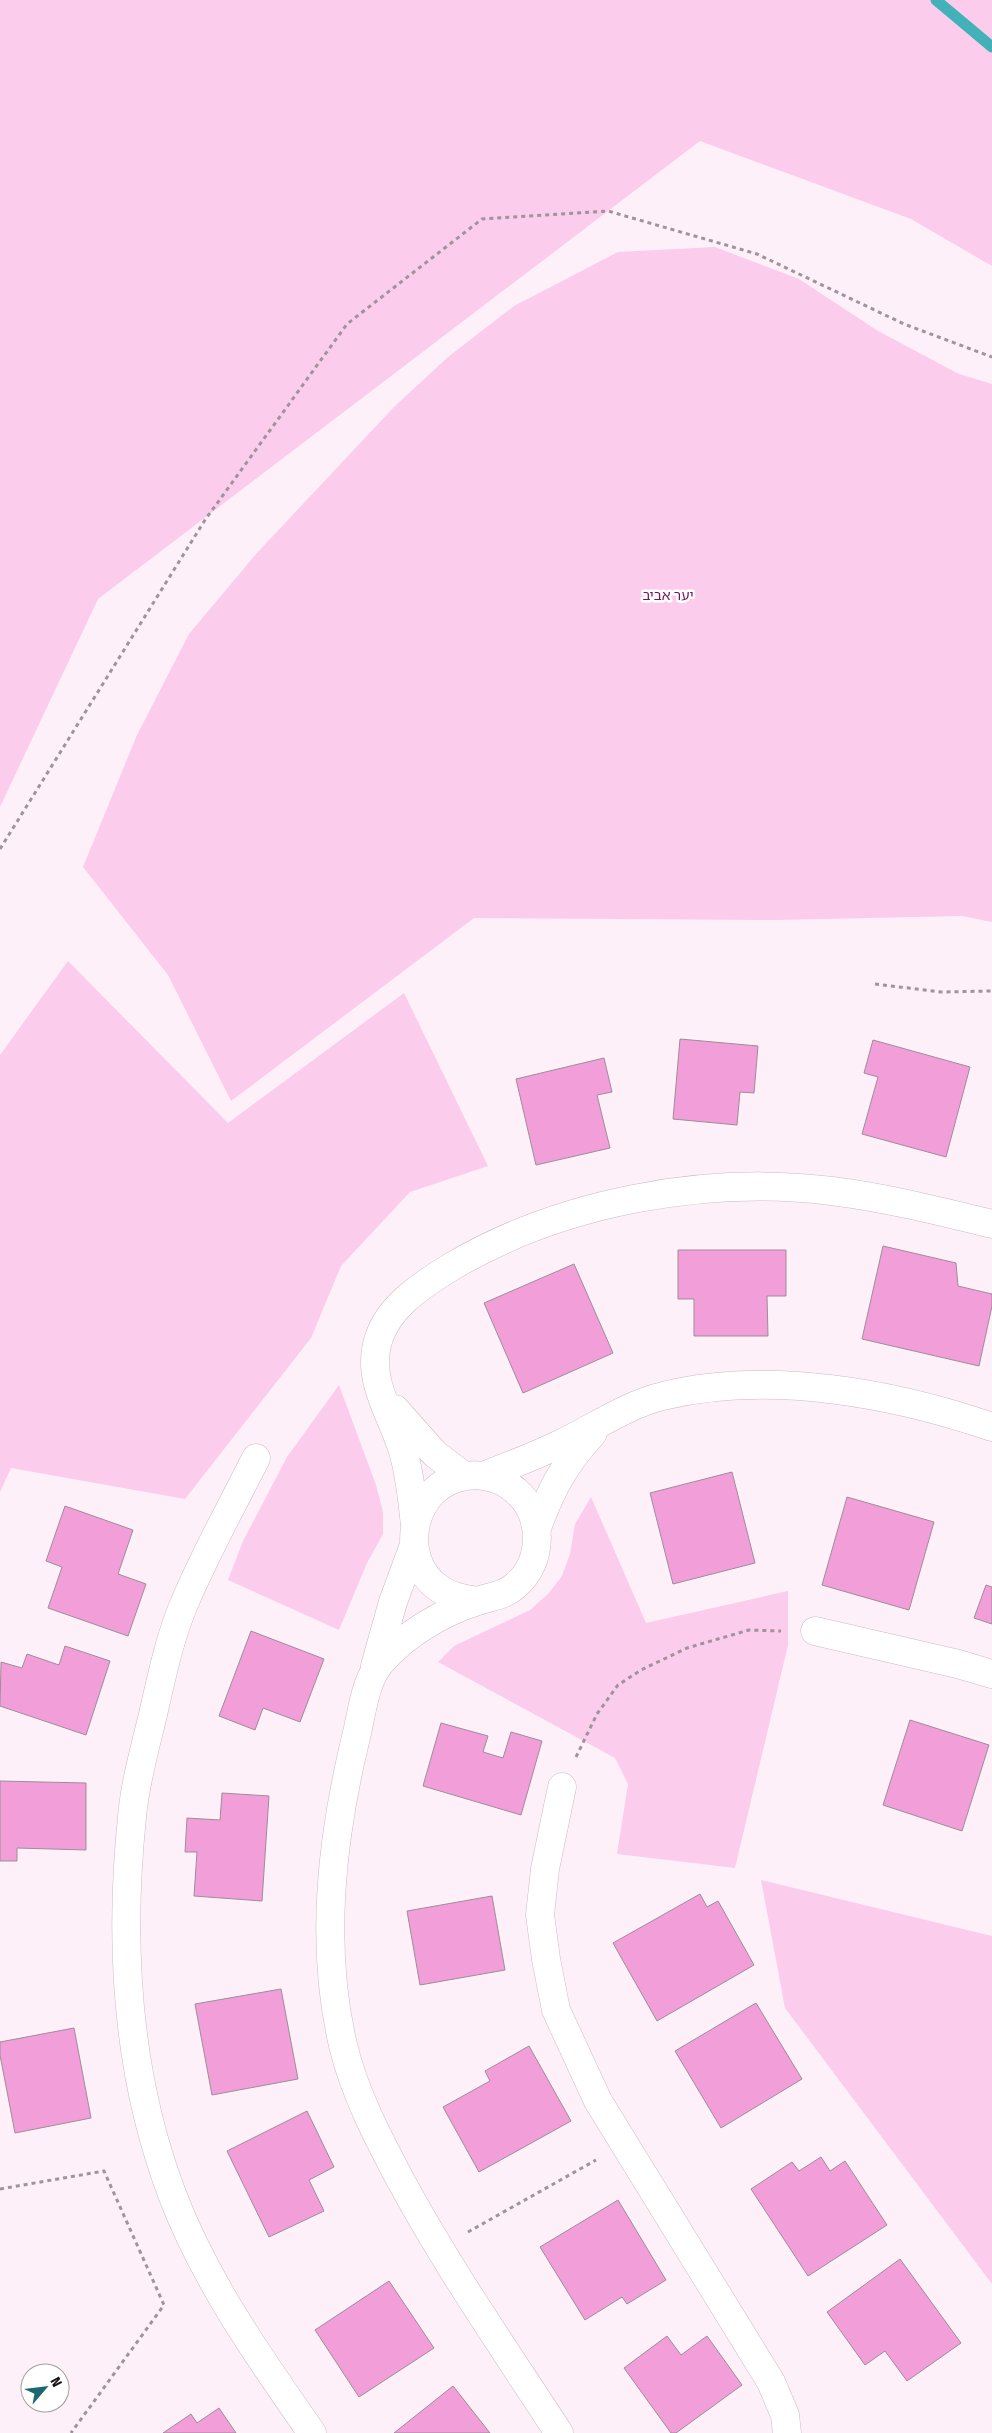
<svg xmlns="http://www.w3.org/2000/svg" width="992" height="2433" font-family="'Fira Sans Condensed','Noto Sans Hebrew',sans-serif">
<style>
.green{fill:#fbccec}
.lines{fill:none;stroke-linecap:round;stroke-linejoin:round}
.stream{stroke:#43b1b8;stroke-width:11}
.building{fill:#f29ed9;stroke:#9d8d98}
.minor-casing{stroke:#cbbac5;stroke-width:29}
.path{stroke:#9f949b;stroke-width:3;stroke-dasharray:4 4;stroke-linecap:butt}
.minor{stroke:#fff;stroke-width:28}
.labels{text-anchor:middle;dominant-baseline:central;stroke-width:5;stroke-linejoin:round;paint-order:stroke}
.park-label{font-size:14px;fill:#741260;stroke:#fff}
</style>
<rect width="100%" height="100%" fill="#fef0f9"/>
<!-- green -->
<path class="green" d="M 0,0 L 992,0 L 992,266 L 911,219 L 700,141 L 98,599 L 0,807 Z
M 715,247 L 799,279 L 878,331 L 959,374 L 992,384 L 992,922 L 962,916 L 776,920 L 474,918 L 231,1101 L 168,975 L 83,867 L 137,735 L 189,634 L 256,554 L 394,407 L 448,357 L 514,306 L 618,252 Z
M 68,961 L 228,1123 L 404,993 L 488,1166 L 410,1192 L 341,1266 L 311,1338 L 185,1499 L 11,1468 L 0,1492 L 0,1055 Z
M 339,1385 L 376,1485 L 383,1512 L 383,1534 L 367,1563 L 339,1630 L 228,1580 L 243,1541 L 287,1457 Z
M 591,1497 L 646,1623 L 788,1591 L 788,1645 L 735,1868 L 617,1854 L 628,1784 L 615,1758 L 438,1662 L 454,1646 L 530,1610 L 548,1594 L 562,1576 L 570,1554 L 575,1524 Z
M 761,1880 L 992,1936 L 992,2284 L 785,2008 Z"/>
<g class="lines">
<!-- stream -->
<path class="stream" d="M 936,0 L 992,47"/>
</g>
<!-- building -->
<path class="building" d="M 680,1039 L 758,1046 L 754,1093 L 740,1092 L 737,1125 L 673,1119 Z
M 873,1040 L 970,1067 L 946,1157 L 862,1134 L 878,1077 L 864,1073 Z
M 604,1058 L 612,1092 L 597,1095 L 610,1148 L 536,1165 L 516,1079 Z
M 883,1246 L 956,1263 L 958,1286 L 992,1294 L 992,1306 L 979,1366 L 862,1339 Z
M 678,1250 L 786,1250 L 786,1296 L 767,1296 L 768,1336 L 694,1336 L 694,1299 L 678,1299 Z
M 574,1264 L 613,1353 L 523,1393 L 484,1303 Z
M 732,1472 L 755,1563 L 673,1584 L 650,1493 Z
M 847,1497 L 934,1522 L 909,1610 L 822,1585 Z
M 65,1506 L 133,1530 L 118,1574 L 146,1584 L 128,1636 L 48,1608 L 62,1567 L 46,1561 Z
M 986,1585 L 992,1587 L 992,1624 L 974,1618 Z
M 251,1631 L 324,1659 L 300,1722 L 263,1708 L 255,1730 L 219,1716 Z
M 65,1646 L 110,1661 L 86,1735 L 0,1706 L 1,1662 L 22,1668 L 27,1654 L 59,1665 Z
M 910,1720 L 989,1745 L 962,1831 L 883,1805 Z
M 441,1723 L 488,1736 L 483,1752 L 503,1758 L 511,1732 L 542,1741 L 521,1815 L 423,1786 Z
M 0,1781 L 86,1783 L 86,1850 L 17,1848 L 17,1861 L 0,1861 Z
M 222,1793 L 269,1796 L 262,1901 L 194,1896 L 197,1852 L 185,1852 L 187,1818 L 220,1820 Z
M 700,1894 L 707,1907 L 718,1901 L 754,1965 L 657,2021 L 613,1943 Z
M 492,1896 L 505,1970 L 420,1985 L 407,1911 Z
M 281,1989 L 298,2079 L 212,2095 L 195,2004 Z
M 756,2003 L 802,2079 L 721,2128 L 675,2051 Z
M 74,2028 L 91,2118 L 15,2133 L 0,2055 L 0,2042 Z
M 529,2046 L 571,2121 L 479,2172 L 443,2107 L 490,2081 L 485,2071 Z
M 307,2111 L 334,2167 L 309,2180 L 324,2211 L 269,2237 L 227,2151 Z
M 821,2157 L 830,2171 L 845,2161 L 887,2225 L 808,2276 L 751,2189 L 792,2162 L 799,2171 Z
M 618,2200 L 666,2280 L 627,2304 L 622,2297 L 585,2320 L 540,2247 Z
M 900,2259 L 961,2343 L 907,2381 L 885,2351 L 865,2365 L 827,2312 Z
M 389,2281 L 434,2348 L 359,2397 L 315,2330 Z
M 667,2336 L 681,2355 L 707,2336 L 742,2385 L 676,2433 L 671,2433 L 624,2368 Z
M 453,2386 L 490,2433 L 394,2433 Z
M 219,2408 L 236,2433 L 163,2433 L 191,2414 L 197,2423 Z"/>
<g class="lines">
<!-- minor casing -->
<g class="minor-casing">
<path id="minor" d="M 395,1409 L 435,1454 L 464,1476
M 256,1458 C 232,1506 205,1554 184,1604 C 170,1637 162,1675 154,1710 C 146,1745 135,1781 132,1817 C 119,1943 127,2075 172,2194 C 205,2281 259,2357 312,2433
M 483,1476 C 509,1466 535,1456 560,1444 C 594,1428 626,1405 663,1396 C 767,1370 893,1393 992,1427
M 415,1525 C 412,1500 410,1472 402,1448 C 392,1417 370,1384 376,1350 C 382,1310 420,1286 451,1267 C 560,1202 706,1175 832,1191 C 887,1198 939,1211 992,1224
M 537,1528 C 552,1487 564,1465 593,1433
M 478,1601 C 464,1599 452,1597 440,1589 C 395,1559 412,1483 466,1476 C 483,1473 503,1479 516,1491 C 544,1515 544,1562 515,1586 C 504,1596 492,1596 478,1601 C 443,1612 407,1633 382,1661 C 365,1679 362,1713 356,1737 C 332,1836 319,1943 343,2045 C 354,2092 378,2138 401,2181 C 448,2268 505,2350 559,2433
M 815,1631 L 958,1664 L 992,1674
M 375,1666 L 393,1602 L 414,1545
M 562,1787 L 545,1869 L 540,1915 L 546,1959 L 556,2010 L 598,2101 L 771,2382 L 785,2415 L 787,2433"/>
</g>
<!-- path -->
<path class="path" d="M 0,849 L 205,520 L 347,324 L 482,219 L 608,211 L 757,254 L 904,324 L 992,357
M 875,984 L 941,992 L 992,991
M 576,1757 L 597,1714 L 618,1685 L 641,1670 L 687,1648 L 749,1630 L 781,1631
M 0,2189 L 104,2171 L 164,2305 L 71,2433
M 468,2232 L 596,2160"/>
<!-- minor -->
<use href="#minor" class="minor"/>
</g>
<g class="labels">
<!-- park labels -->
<g class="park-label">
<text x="668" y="595">יער אביב</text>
</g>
</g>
<!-- north arrow -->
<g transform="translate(45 2388) rotate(62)"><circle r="24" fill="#ffffff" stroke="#a2a0a1"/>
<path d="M0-4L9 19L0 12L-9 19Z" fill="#1c696d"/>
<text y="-8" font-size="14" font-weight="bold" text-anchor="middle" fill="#171115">N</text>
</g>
</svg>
